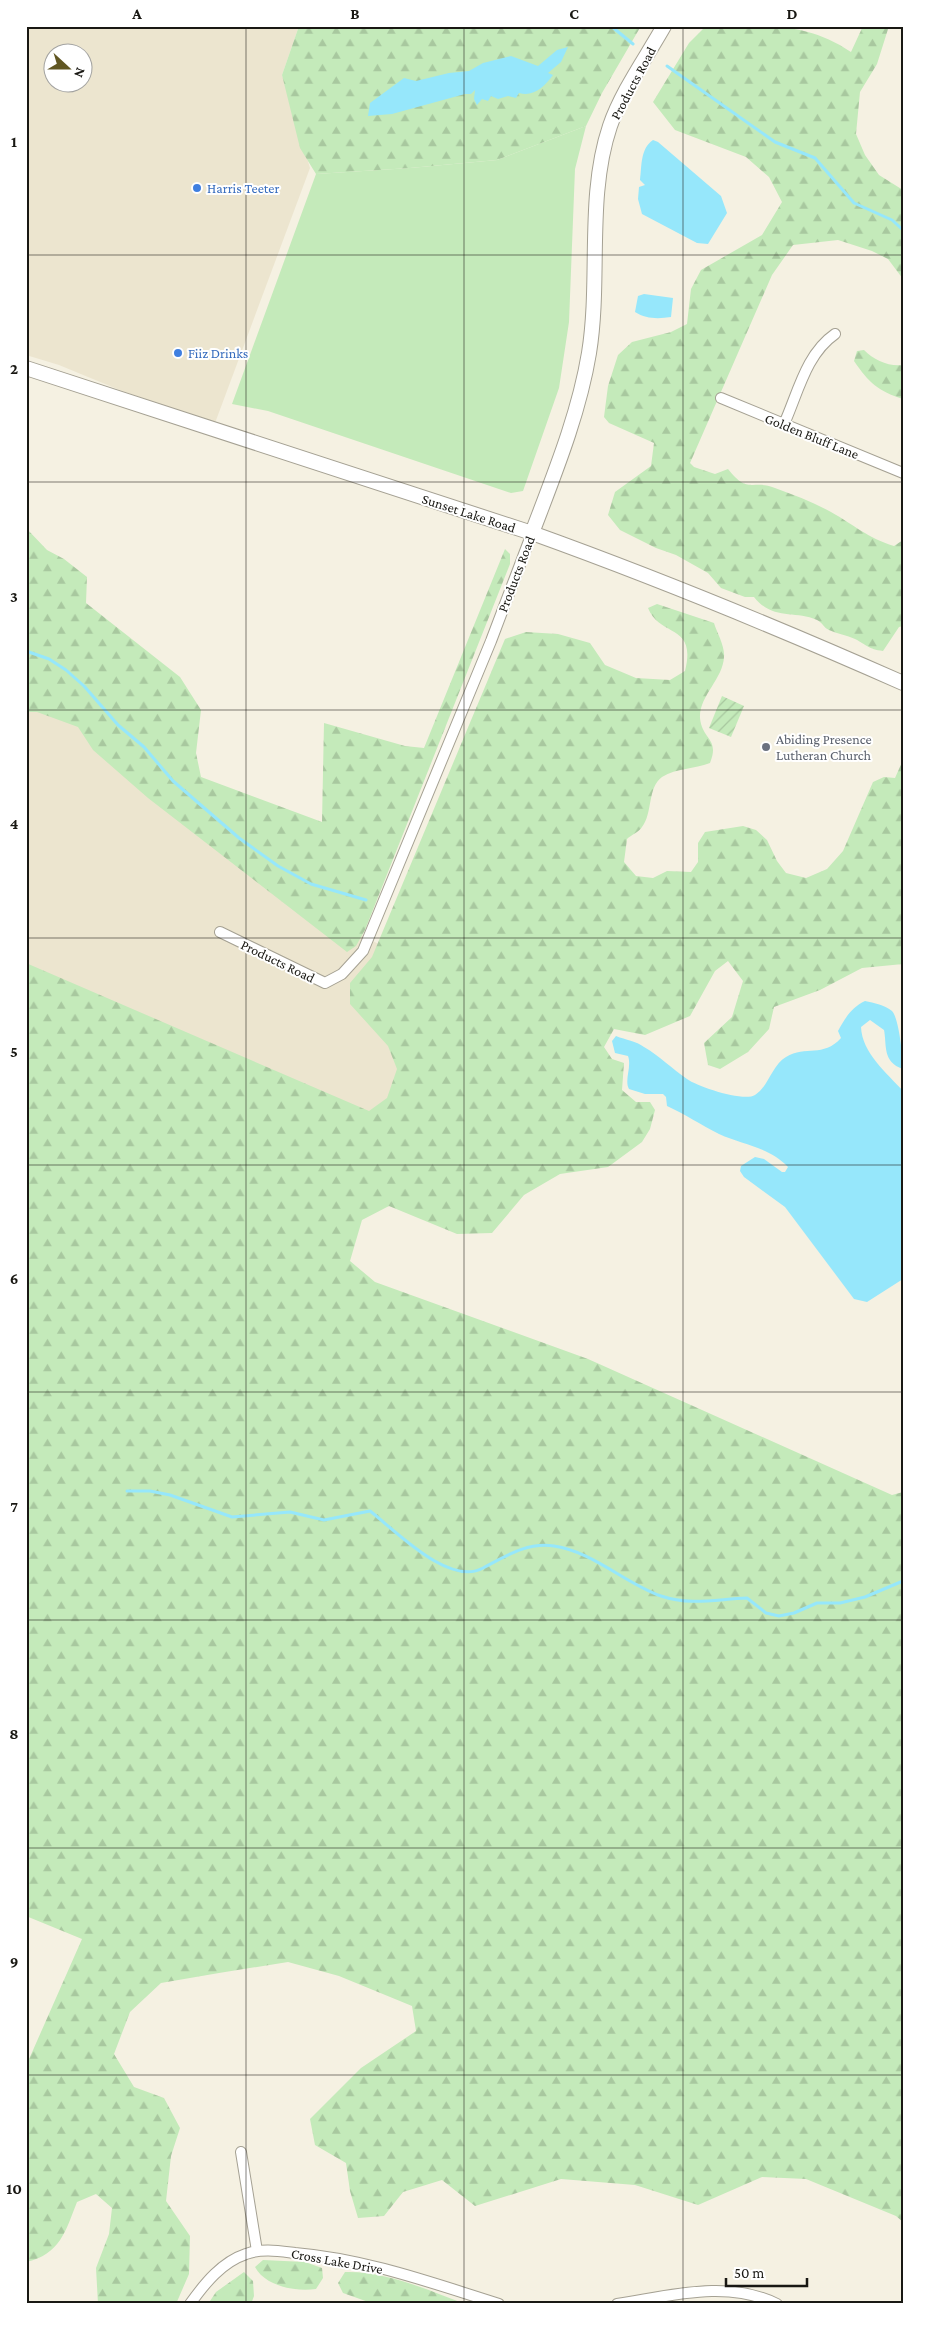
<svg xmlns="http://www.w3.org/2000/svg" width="929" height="2330" font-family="'Crimson Pro',serif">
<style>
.built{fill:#ece5cf;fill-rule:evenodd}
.grass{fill:#c4eaba}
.forest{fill:url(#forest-firs)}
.garden{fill:url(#garden-furrows)}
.water{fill:#96e7fb}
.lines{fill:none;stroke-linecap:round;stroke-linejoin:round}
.stream{stroke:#96e7fb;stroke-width:3}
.street-casing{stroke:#a5a193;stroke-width:12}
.secondary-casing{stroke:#a5a193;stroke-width:16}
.street{stroke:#fff;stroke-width:10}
.secondary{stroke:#fff;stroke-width:14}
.grid{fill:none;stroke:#191813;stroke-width:1;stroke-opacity:0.55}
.shop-dot{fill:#3f7fe0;stroke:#fff;stroke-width:2}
.worship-dot{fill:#6b7280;stroke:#fff;stroke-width:2}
.labels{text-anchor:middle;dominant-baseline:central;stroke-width:4;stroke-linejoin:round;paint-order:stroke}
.street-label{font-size:14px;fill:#191813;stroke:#fff}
.shop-label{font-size:14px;fill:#366cbe;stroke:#fff;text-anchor:start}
.worship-label{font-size:14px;fill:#5b616d;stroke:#fff;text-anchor:start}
.neatline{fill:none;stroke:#191813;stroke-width:2}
.grid-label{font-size:16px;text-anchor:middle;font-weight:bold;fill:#191813}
</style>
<defs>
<pattern id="forest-firs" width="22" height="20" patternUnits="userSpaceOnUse" patternTransform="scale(1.25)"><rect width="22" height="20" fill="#c4eaba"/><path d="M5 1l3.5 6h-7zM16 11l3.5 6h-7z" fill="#a8c89f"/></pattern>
<pattern id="garden-furrows" width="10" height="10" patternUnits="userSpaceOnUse" patternTransform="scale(1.25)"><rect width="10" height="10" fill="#c4eaba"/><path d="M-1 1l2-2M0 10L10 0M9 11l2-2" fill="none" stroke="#a8c89f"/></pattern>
</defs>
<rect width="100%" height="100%" fill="#f5f1e2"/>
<!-- built -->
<path class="built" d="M 26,26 L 299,26 L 282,75 L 310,168 L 215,423 L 122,391 L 59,365 L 26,355 ZM 52,52 L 82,52 L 82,82 L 52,82 Z
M 26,677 L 354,931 L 386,948 L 417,1148 L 26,992 Z"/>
<!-- grass -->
<path class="grass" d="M 586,126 L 575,169 L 569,322 L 559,388 L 523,491 L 511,493 L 268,411 L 232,404 L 316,174 L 410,168 L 497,160 Z"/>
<!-- forest -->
<path class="forest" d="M 299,26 L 641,26 L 602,93 L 586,126 L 497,160 L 410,168 L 316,174 L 300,148 L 282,75 Z
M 706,26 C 759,26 804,20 851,52 L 863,26 L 889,26 L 877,64 L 860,92 L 856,134 L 865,155 L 879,175 L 903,190 L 903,279 L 888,259 L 872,251 L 838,240 L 793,245 L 772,275 L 690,463 L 694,467 L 715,474 L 728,469 C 748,495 753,479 775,488 C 794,495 813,502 831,512 C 854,525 868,538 894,546 L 903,540 L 903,626 L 899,627 L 883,651 C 868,649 867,645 855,639 C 847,635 837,634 829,630 C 824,628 822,622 817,620 C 794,610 773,621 754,597 L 745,597 L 721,588 L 708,573 L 676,555 L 656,548 L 620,530 L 608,515 L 615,492 L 651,466 L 654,443 L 609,423 L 604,417 L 608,386 L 618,355 L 632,342 L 671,332 L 687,324 L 691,289 L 701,270 L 762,235 L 782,202 L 769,177 L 746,157 L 675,130 L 653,102 L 689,43 Z
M 864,350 C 874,360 889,367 903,365 L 903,399 C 878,391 869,383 854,361 L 857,351 Z
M 26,528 L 47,550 L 64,559 L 87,577 L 86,603 L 180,677 L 201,710 L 196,753 L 201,777 L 322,822 L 324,723 L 405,746 L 424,748 L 505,549 L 510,554 L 510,564 L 365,930 L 356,946 L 347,952 L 148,798 L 93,750 L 78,727 L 37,712 L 26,712 Z
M 657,604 L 714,623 C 717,633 725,646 724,657 C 723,679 699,696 700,718 C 702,740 720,738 710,763 C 694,769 677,768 662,777 C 647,788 653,813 642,827 C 639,832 631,835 627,839 L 624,862 L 636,876 L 653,878 L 667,871 L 691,872 L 698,862 L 698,843 L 705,832 L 743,826 L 756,830 L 767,840 L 777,861 L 786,873 L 806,878 L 827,869 L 843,851 L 873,782 L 884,777 L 895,778 L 903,760 L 903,964 L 862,968 L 820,990 L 774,1007 L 769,1029 L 748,1052 L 720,1069 L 708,1065 L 704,1043 L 732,1017 L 743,981 L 728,961 L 715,971 L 690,1016 L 645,1035 L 614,1029 L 604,1047 L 612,1059 L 624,1063 L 622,1090 L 636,1102 L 650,1102 L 655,1110 L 650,1129 L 642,1142 L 608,1167 L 560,1174 L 524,1195 L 492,1233 L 457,1234 L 389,1206 L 362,1220 L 350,1261 L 375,1282 L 588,1359 L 892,1495 L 903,1492 L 903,2222 L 896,2216 L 806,2179 L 762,2177 L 698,2205 L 635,2185 L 561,2179 L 475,2206 L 442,2180 L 403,2192 L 384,2216 L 358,2218 L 350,2191 L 346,2163 L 315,2145 L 310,2119 L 361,2068 L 416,2031 L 412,2006 L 339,1976 L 288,1962 L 219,1973 L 161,1983 L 130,2012 L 114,2054 L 134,2087 L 164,2098 L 180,2128 L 171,2156 L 166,2201 L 190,2236 L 189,2274 L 176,2304 L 98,2304 L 96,2268 L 109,2234 L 112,2208 L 96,2194 L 77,2202 C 66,2230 60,2255 26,2262 L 26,2066 L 82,1939 L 26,1916 L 26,963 L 369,1111 L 387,1098 L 397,1069 L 388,1046 L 350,1004 L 350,983 L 372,957 L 505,639 L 526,632 L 558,634 L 590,643 L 605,665 L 636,678 L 670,680 L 685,671 C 697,623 660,638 648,608 Z
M 263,2260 L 305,2262 L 322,2268 L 323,2278 L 316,2289 C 295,2292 265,2286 255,2267 Z
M 244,2272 L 253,2281 L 254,2296 L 251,2304 L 208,2304 L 216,2292 Z
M 345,2272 C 384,2271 423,2288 460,2302 L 459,2304 L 374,2304 L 343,2293 L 338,2283 Z"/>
<!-- garden -->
<path class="garden" d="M 722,696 L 744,706 L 731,737 L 709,728 Z"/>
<!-- water -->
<path class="water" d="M 568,47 L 561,62 L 548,73 L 553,75 C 544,87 534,97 519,93 L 516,98 L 508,96 L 498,99 L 491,96 L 488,101 L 482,99 L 477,105 L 474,99 L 475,90 L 471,94 L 465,94 L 392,114 L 368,116 L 370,103 L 404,78 L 416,81 L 449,73 L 469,71 L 483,63 L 511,56 L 538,66 L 557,50 Z
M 653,140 L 658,142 L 721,196 L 727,213 L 708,244 L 697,243 L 642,214 L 638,199 L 639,187 L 645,185 L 640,180 C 642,166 640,149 653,140 Z
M 644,294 L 673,298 L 671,317 C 658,319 646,319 635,312 L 638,296 Z
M 865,1001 C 874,1003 885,1005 892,1011 C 899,1018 903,1058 903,1069 C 882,1062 887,1045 884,1030 L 870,1020 L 861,1027 C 862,1053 887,1073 903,1091 L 903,1279 L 867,1302 L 854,1299 L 785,1207 L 744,1177 L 740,1171 L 741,1166 L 755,1157 L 764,1159 L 782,1172 L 785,1172 L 788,1167 C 769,1147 743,1145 719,1134 C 701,1125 685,1114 667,1106 L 666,1097 L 663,1094 L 645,1094 L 629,1089 C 624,1080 632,1067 628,1056 L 615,1053 L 612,1041 L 616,1036 C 626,1040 636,1041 644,1047 C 660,1056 672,1069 687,1079 C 698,1087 744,1102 755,1095 C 769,1086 772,1065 786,1057 C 806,1045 823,1058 841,1038 L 838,1031 C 845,1018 852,1007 865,1001 Z"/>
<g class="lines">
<!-- stream -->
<path class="stream" d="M 611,26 L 633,44
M 667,66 L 775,142 L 815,158 L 854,203 L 892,220 L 903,230
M 26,651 L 49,659 L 66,670 L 84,686 L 118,725 L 144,747 L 173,781 L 239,838 L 278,866 L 311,884 L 366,900
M 127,1491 L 150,1491 L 170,1495 L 232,1517 L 290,1512 L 324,1520 L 370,1511 C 395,1530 449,1587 483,1568 C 506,1556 527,1542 554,1546 C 594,1552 624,1583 661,1596 C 691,1606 717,1599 747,1598 L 766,1613 L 779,1616 L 794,1613 L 817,1603 L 840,1603 L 865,1597 L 903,1581"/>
<!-- street casing -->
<g class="street-casing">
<path id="street" d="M 721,398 L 903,473
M 784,424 C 798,393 806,354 835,334
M 220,932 L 325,983 L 342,974 L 363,951 L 491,641 L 532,533
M 241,2152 L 257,2251
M 190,2304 C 205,2283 222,2262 246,2254 C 262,2248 279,2251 295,2253 C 366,2259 432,2283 499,2304
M 617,2304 C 670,2296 727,2279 777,2304"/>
</g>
<!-- secondary casing -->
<g class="secondary-casing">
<path id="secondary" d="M 26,368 L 532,533 C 657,578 781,629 903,683
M 532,533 C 554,475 579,414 589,353 C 601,279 586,197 610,126 C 622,91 646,58 664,26"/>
</g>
<!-- street -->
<use href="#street" class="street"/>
<!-- secondary -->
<use href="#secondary" class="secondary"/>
</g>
<!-- grid -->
<path class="grid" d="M 246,26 L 246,2304M 464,26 L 464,2304M 683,26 L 683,2304M 26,255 L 903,255M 26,482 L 903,482M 26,710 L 903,710M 26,938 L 903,938M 26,1165 L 903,1165M 26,1392 L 903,1392M 26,1620 L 903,1620M 26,1848 L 903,1848M 26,2075 L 903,2075"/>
<!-- markers -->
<g class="shop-dot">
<circle cx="197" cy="188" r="5"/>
<circle cx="178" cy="353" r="5"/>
</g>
<circle class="worship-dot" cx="766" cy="747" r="5"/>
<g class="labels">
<!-- street labels -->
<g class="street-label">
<text transform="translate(633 83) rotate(-62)">Products Road</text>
<text transform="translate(812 436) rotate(22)">Golden Bluff Lane</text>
<text transform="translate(469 513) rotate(18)">Sunset Lake Road</text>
<text transform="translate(516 574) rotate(-69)">Products Road</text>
<text transform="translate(278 961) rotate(26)">Products Road</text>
<text transform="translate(337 2261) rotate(10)">Cross Lake Drive</text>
</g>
<!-- shop labels -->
<g class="shop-label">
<text x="207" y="188">Harris Teeter</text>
<text x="188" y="353">Fiiz Drinks</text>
</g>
<!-- worship labels -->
<g class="worship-label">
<text x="776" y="739">Abiding Presence<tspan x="776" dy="16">Lutheran Church</tspan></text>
</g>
</g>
<!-- border -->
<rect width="929" height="2330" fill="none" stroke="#ffffff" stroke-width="55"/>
<!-- north arrow -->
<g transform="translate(68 68) rotate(111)"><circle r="24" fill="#ffffff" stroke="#a3a3a1"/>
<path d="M0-4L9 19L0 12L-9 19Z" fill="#605622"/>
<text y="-8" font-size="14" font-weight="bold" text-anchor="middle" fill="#191813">N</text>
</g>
<!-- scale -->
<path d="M726 2278v8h81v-8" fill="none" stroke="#191813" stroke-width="2.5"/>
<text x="734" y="2278" font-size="15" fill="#191813" stroke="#ffffff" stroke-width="4" paint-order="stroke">50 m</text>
<rect x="28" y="28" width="874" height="2274" class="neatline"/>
<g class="grid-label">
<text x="137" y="19">A</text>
<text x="355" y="19">B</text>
<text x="574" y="19">C</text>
<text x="792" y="19">D</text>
<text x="14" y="147">1</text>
<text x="14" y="374">2</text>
<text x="14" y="602">3</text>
<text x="14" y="829">4</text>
<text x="14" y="1057">5</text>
<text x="14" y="1284">6</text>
<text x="14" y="1512">7</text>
<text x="14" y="1739">8</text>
<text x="14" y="1967">9</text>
<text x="14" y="2194">10</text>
</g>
</svg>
